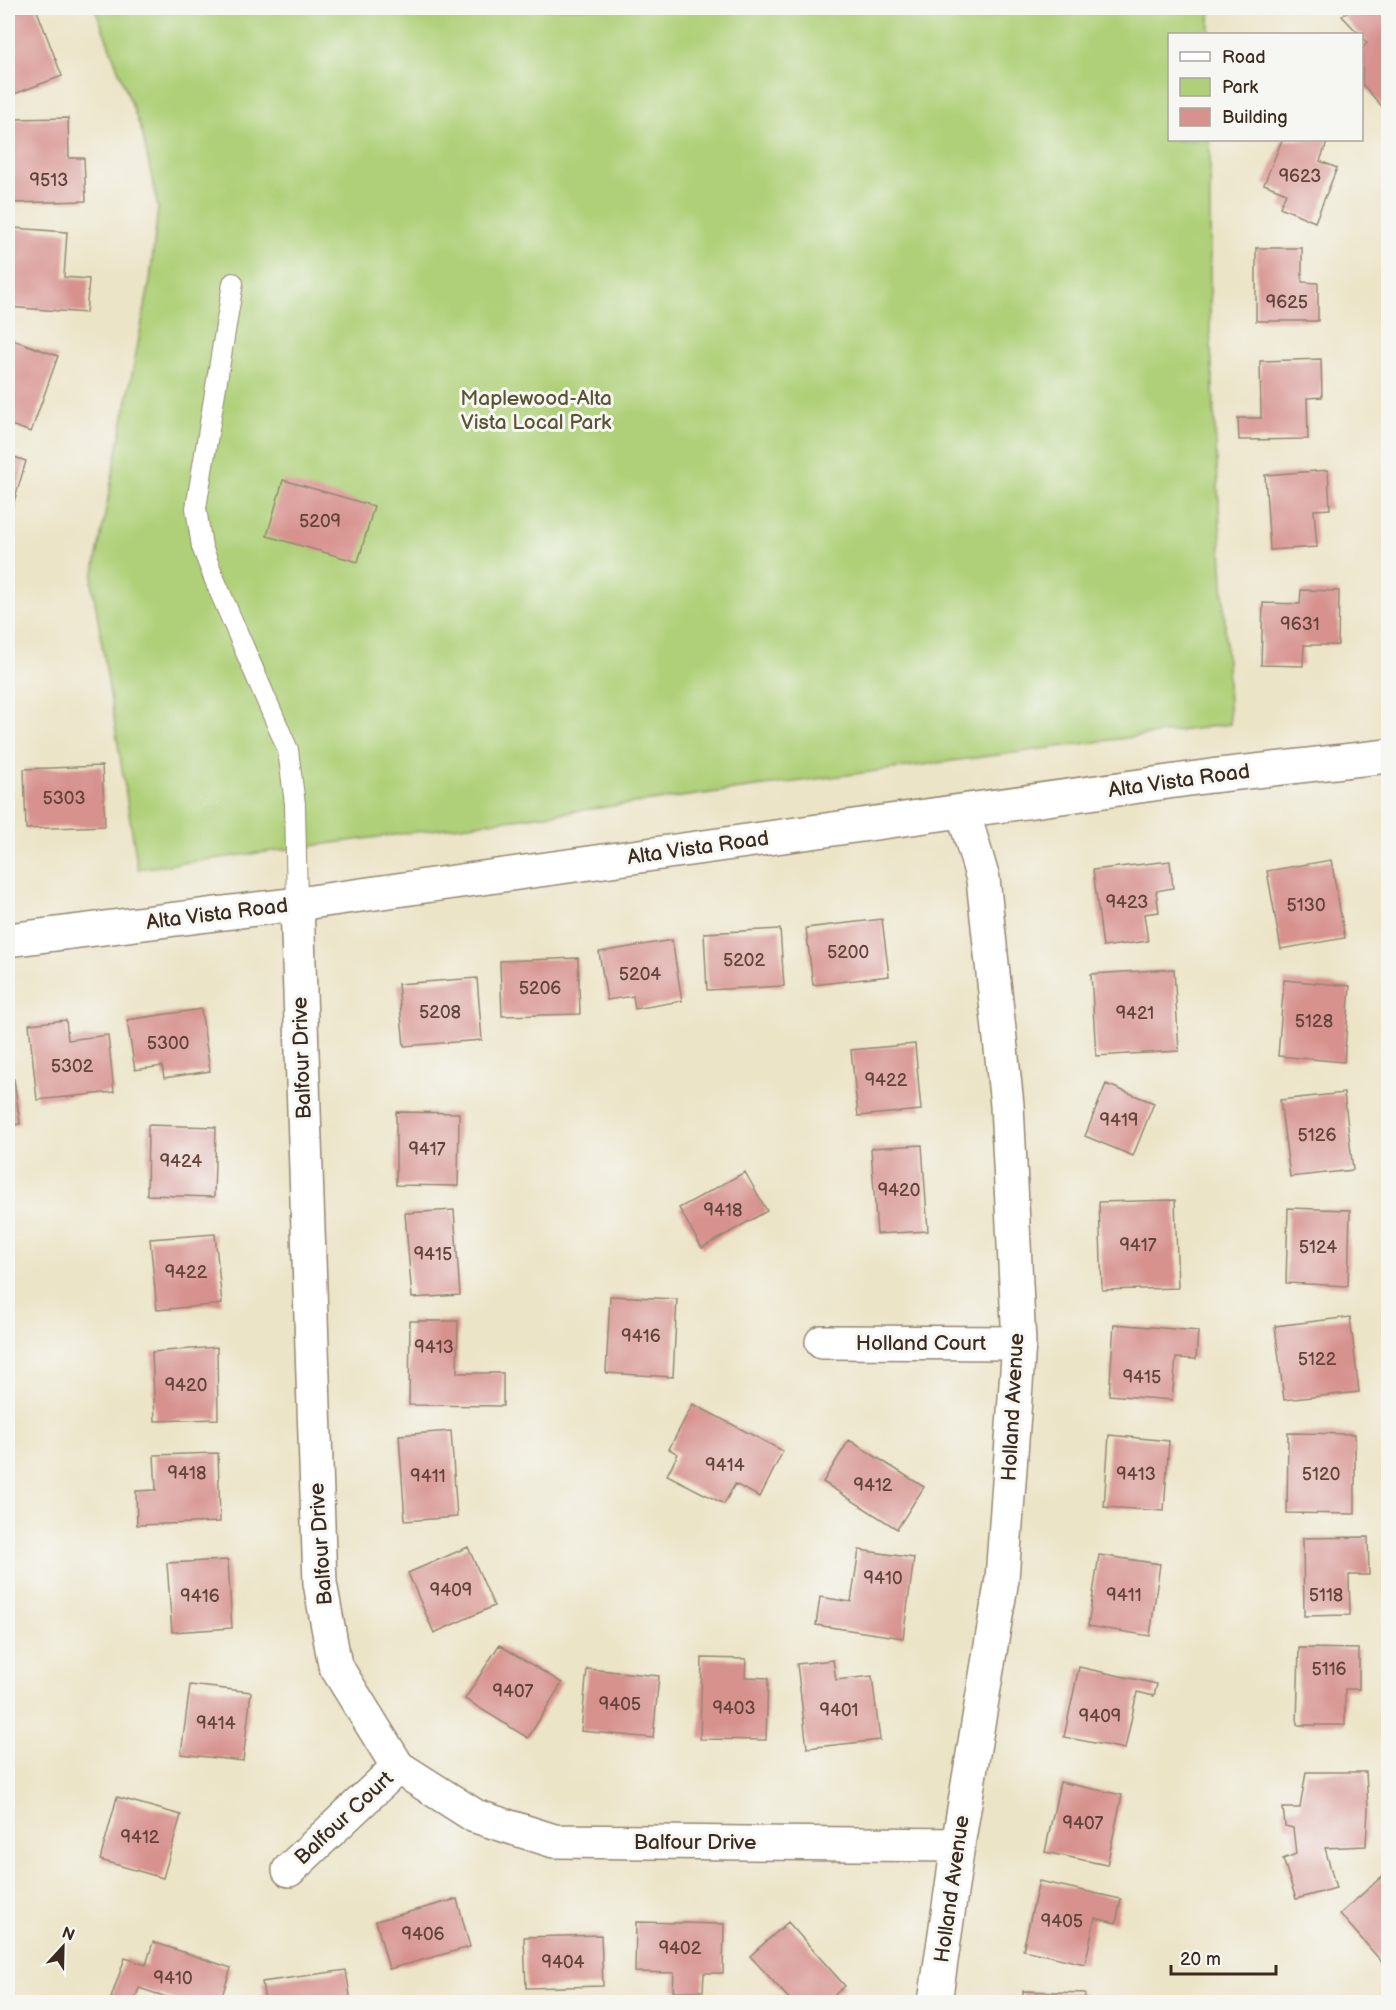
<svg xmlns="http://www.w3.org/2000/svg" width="1396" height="2010" font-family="'Balsamiq Sans',sans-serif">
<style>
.green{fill:#afd078;stroke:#757d4b;stroke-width:1.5}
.building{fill:#d7928e}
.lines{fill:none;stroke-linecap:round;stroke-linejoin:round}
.lane-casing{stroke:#948772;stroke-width:22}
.street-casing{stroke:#948772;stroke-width:36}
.lane{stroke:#fff;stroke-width:20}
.street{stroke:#fff;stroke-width:33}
.labels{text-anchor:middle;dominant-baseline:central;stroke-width:6;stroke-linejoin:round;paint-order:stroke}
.number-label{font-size:18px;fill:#62443a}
.park-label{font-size:21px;fill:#585434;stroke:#f6f6f2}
.street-label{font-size:21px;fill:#3b2a1e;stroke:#f6f6f2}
</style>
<rect width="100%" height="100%" fill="#f6f6f2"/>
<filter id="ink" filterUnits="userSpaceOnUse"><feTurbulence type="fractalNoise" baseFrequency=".0167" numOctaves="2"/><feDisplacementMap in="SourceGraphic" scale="12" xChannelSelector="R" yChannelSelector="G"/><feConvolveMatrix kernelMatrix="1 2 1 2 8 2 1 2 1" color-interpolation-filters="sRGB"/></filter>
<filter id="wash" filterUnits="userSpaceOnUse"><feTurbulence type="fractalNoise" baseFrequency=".008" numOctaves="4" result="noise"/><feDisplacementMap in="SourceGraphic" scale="24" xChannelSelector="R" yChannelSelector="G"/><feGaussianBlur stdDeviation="1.35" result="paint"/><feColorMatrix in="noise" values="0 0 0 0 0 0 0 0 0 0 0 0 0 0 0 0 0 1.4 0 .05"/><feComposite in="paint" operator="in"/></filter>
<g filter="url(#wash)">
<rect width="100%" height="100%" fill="#ece4c7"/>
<!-- green -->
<path class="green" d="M 95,8 L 1210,8 L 1210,34 L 1170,34 L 1170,140 L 1210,140 L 1210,328 L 1230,724 L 138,869 L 92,582 L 150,281 L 158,207 L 142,132 Z"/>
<g id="blocks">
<!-- building -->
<path class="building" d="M 8,8 L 36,8 L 62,76 L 9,96 Z
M 1352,8 L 1388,8 L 1388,108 L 1386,111 L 1362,84 L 1362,48 L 1367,43 L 1362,37 L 1362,34 L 1359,34 L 1342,16 Z
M 68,118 L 69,158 L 84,158 L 86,201 L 13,203 L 10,119 Z
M 1282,140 L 1328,140 L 1320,161 L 1337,168 L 1315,222 L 1280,207 L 1286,193 L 1264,184 Z
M 14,228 L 67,232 L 64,277 L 89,279 L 86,313 L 8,307 Z
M 1256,248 L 1302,248 L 1302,282 L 1318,283 L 1318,321 L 1256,321 Z
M 8,338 L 58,356 L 31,432 L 8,424 Z
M 1321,359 L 1322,397 L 1307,398 L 1308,439 L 1239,440 L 1238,418 L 1261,418 L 1260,361 Z
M 8,455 L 26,461 L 8,522 Z
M 1328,470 L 1330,509 L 1314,510 L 1317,547 L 1270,550 L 1265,475 Z
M 283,480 L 374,506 L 358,562 L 267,536 Z
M 1301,590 L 1339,591 L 1338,645 L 1304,645 L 1303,666 L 1261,665 L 1263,603 L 1300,604 Z
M 102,766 L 105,826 L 26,829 L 24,769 Z
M 1331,860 L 1345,938 L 1281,949 L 1267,871 Z
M 1170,861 L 1173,888 L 1156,891 L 1159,912 L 1144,914 L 1148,941 L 1103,947 L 1093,870 Z
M 882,919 L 889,976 L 813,985 L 806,928 Z
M 780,929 L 784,986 L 707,990 L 704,933 Z
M 672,940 L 682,1001 L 635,1009 L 633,996 L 607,1000 L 599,952 Z
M 578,958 L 580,1014 L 502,1016 L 500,961 Z
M 1174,969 L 1179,1051 L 1096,1056 L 1091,974 Z
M 477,978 L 482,1040 L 404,1046 L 398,984 Z
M 1284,980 L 1350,986 L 1344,1062 L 1278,1056 Z
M 201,1009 L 210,1071 L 164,1078 L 162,1066 L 135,1070 L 127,1020 Z
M 66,1020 L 68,1040 L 108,1035 L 114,1092 L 37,1100 L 29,1024 Z
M 915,1044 L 921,1110 L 858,1116 L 851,1050 Z
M 14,1079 L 20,1124 L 8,1126 L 8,1080 Z
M 1106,1084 L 1154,1103 L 1133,1156 L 1085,1136 Z
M 1344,1093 L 1353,1170 L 1290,1177 L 1280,1100 Z
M 396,1112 L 459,1113 L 458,1186 L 396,1185 Z
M 148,1125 L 216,1127 L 214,1197 L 147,1195 Z
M 922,1145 L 928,1231 L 877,1234 L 871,1148 Z
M 745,1172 L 767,1211 L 702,1248 L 679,1208 Z
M 1175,1200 L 1178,1288 L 1102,1290 L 1099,1202 Z
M 1288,1208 L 1350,1210 L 1348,1286 L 1286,1283 Z
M 454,1210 L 460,1295 L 412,1298 L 405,1213 Z
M 215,1234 L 222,1304 L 157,1310 L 150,1239 Z
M 610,1296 L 677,1299 L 673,1377 L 606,1373 Z
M 1350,1317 L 1359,1392 L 1284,1400 L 1275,1326 Z
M 410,1321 L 458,1321 L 457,1373 L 503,1373 L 503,1406 L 409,1405 Z
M 1114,1324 L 1198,1331 L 1196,1359 L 1176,1358 L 1172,1400 L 1109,1395 Z
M 217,1347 L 218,1419 L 155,1421 L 152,1352 Z
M 693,1404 L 783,1451 L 760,1497 L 735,1484 L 724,1504 L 667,1475 L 678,1454 L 669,1449 Z
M 451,1431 L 457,1517 L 405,1521 L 399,1435 Z
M 1288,1433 L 1355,1434 L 1355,1514 L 1287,1513 Z
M 1109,1435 L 1169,1441 L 1164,1511 L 1104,1507 Z
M 849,1440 L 924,1487 L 897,1529 L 823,1482 Z
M 218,1453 L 220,1522 L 137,1525 L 136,1491 L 156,1490 L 154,1455 Z
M 1368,1537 L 1369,1575 L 1349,1575 L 1350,1615 L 1304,1616 L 1303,1538 Z
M 468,1547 L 494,1606 L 434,1633 L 408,1573 Z
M 859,1550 L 914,1558 L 903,1638 L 816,1625 L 820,1597 L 851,1602 Z
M 1099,1555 L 1160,1564 L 1150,1636 L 1088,1626 Z
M 228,1560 L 232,1628 L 172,1632 L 167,1563 Z
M 499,1645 L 562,1683 L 528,1738 L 465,1699 Z
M 1299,1648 L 1359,1649 L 1359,1689 L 1345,1689 L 1345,1725 L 1297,1725 Z
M 702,1658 L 746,1659 L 745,1677 L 768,1678 L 766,1740 L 700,1739 Z
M 833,1660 L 836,1680 L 872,1676 L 880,1740 L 807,1748 L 797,1664 Z
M 1079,1667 L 1157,1684 L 1154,1696 L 1137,1692 L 1125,1749 L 1064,1737 Z
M 587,1669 L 659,1676 L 653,1738 L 581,1731 Z
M 190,1685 L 251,1692 L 243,1761 L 181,1754 Z
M 1306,1772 L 1366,1772 L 1368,1809 L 1366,1846 L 1325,1848 L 1336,1888 L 1296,1899 L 1283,1859 L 1296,1854 L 1293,1828 L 1285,1826 L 1283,1808 L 1300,1808 Z
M 1060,1782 L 1122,1795 L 1107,1865 L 1045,1852 Z
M 117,1797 L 181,1815 L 163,1878 L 100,1860 Z
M 1388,1871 L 1388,1969 L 1340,1914 Z
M 1039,1881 L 1121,1899 L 1116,1923 L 1095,1918 L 1085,1964 L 1023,1950 Z
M 457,1899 L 470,1947 L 389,1969 L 376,1921 Z
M 636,1922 L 724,1924 L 723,1973 L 704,1973 L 703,1991 L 673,1991 L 674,1973 L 635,1972 Z
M 788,1922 L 845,1986 L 826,2002 L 792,2002 L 750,1956 Z
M 601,1935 L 603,1986 L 526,1988 L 524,1937 Z
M 153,1942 L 231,1968 L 220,2002 L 181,2002 L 139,1988 L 134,2002 L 125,2002 L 111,1998 L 125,1958 L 146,1965 Z
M 346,1970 L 351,2002 L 265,2002 L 262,1982 Z
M 1023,1991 L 1085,1993 L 1084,2002 L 1023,2002 Z"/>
</g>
</g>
<g filter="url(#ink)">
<use href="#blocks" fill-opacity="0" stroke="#948772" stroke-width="1.5"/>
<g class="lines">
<!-- lane casing -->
<g class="lane-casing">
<path id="lane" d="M 233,283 L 196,508 L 202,547 L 216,583 L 288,750 L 295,804 L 297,904"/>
</g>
<!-- street casing -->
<g class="street-casing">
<path id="street" d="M 297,904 L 320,1583 L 335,1665 L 398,1767 L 475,1816 L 554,1841 L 958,1845
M 8,940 L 297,904 L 1211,776 L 1388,756
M 822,1342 L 1019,1343
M 289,1870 L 398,1767
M 935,2002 L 958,1845 L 1002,1579 L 1019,1343 L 1007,1105 L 983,879 L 963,811"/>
</g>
<!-- lane -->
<use href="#lane" class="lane"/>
<!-- street -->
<use href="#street" class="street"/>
</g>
</g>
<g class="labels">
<!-- number labels -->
<g class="number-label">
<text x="1300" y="176">9623</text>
<text x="49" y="180">9513</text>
<text x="1287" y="302">9625</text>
<text x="320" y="521">5209</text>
<text x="1300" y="624">9631</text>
<text x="64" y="798">5303</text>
<text x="1127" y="902">9423</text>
<text x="1306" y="905">5130</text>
<text x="848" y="952">5200</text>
<text x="744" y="960">5202</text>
<text x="640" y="974">5204</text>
<text x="540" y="988">5206</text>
<text x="440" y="1012">5208</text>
<text x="1135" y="1013">9421</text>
<text x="1314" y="1021">5128</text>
<text x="168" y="1043">5300</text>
<text x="72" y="1066">5302</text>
<text x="886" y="1080">9422</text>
<text x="1119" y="1120">9419</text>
<text x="1317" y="1135">5126</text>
<text x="427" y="1149">9417</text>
<text x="181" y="1161">9424</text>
<text x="899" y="1190">9420</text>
<text x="723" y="1210">9418</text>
<text x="1138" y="1245">9417</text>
<text x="1318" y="1247">5124</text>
<text x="433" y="1254">9415</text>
<text x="186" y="1272">9422</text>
<text x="641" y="1336">9416</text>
<text x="434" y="1347">9413</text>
<text x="1317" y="1359">5122</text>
<text x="1142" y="1377">9415</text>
<text x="186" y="1385">9420</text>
<text x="725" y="1465">9414</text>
<text x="187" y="1473">9418</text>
<text x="1136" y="1474">9413</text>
<text x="1321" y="1474">5120</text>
<text x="428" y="1476">9411</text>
<text x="873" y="1485">9412</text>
<text x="883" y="1578">9410</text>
<text x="451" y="1590">9409</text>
<text x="1124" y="1595">9411</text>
<text x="1326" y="1595">5118</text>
<text x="200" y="1596">9416</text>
<text x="1329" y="1669">5116</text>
<text x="513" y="1691">9407</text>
<text x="620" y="1704">9405</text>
<text x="734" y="1708">9403</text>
<text x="839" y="1710">9401</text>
<text x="1100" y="1716">9409</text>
<text x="216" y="1723">9414</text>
<text x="1083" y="1823">9407</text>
<text x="140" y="1837">9412</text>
<text x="1062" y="1921">9405</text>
<text x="423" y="1934">9406</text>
<text x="680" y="1948">9402</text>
<text x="563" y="1962">9404</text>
<text x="173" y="1978">9410</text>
</g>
<!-- park labels -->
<g class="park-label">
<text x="536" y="398">Maplewood-Alta<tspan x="536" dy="24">Vista Local Park</tspan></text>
</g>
<!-- street labels -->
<g class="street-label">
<text transform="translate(1179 781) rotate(-8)">Alta Vista Road</text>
<text transform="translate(698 848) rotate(-8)">Alta Vista Road</text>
<text transform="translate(217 914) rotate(-7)">Alta Vista Road</text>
<text transform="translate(302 1058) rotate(-92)">Balfour Drive</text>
<text x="921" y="1343">Holland Court</text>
<text transform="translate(1013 1407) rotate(-87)">Holland Avenue</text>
<text transform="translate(321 1544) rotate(-94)">Balfour Drive</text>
<text transform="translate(344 1818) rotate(-43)">Balfour Court</text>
<text x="695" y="1842">Balfour Drive</text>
<text transform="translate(952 1889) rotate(-82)">Holland Avenue</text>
</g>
</g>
<!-- margin -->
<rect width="1396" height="2010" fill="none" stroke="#f6f6f2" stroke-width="30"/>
<!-- legend -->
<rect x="1168" y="33" width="195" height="108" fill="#f6f6f2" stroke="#aba49d" stroke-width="1.5"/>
<rect x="1180" y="52" width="30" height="9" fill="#ffffff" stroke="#aba49d" stroke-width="1.5"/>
<text x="1222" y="63" font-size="18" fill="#3b2a1e">Road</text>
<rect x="1180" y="78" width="30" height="18" fill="#afd078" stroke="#aba49d" stroke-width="1.5"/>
<text x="1222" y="93" font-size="18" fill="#3b2a1e">Park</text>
<rect x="1180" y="108" width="30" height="18" fill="#d7928e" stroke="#aba49d" stroke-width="1.5"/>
<text x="1222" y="123" font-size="18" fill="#3b2a1e">Building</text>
<!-- north arrow -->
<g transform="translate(63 1947) rotate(22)" stroke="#f6f6f2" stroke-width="4.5" paint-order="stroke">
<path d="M0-4.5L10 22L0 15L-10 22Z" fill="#3b2a1e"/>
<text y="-9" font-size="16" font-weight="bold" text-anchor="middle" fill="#3b2a1e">N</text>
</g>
<!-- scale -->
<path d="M1171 1965v9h105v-9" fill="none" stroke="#3b2a1e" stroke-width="3"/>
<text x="1180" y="1965" font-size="18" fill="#3b2a1e" stroke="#f6f6f2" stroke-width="4.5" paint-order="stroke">20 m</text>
</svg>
